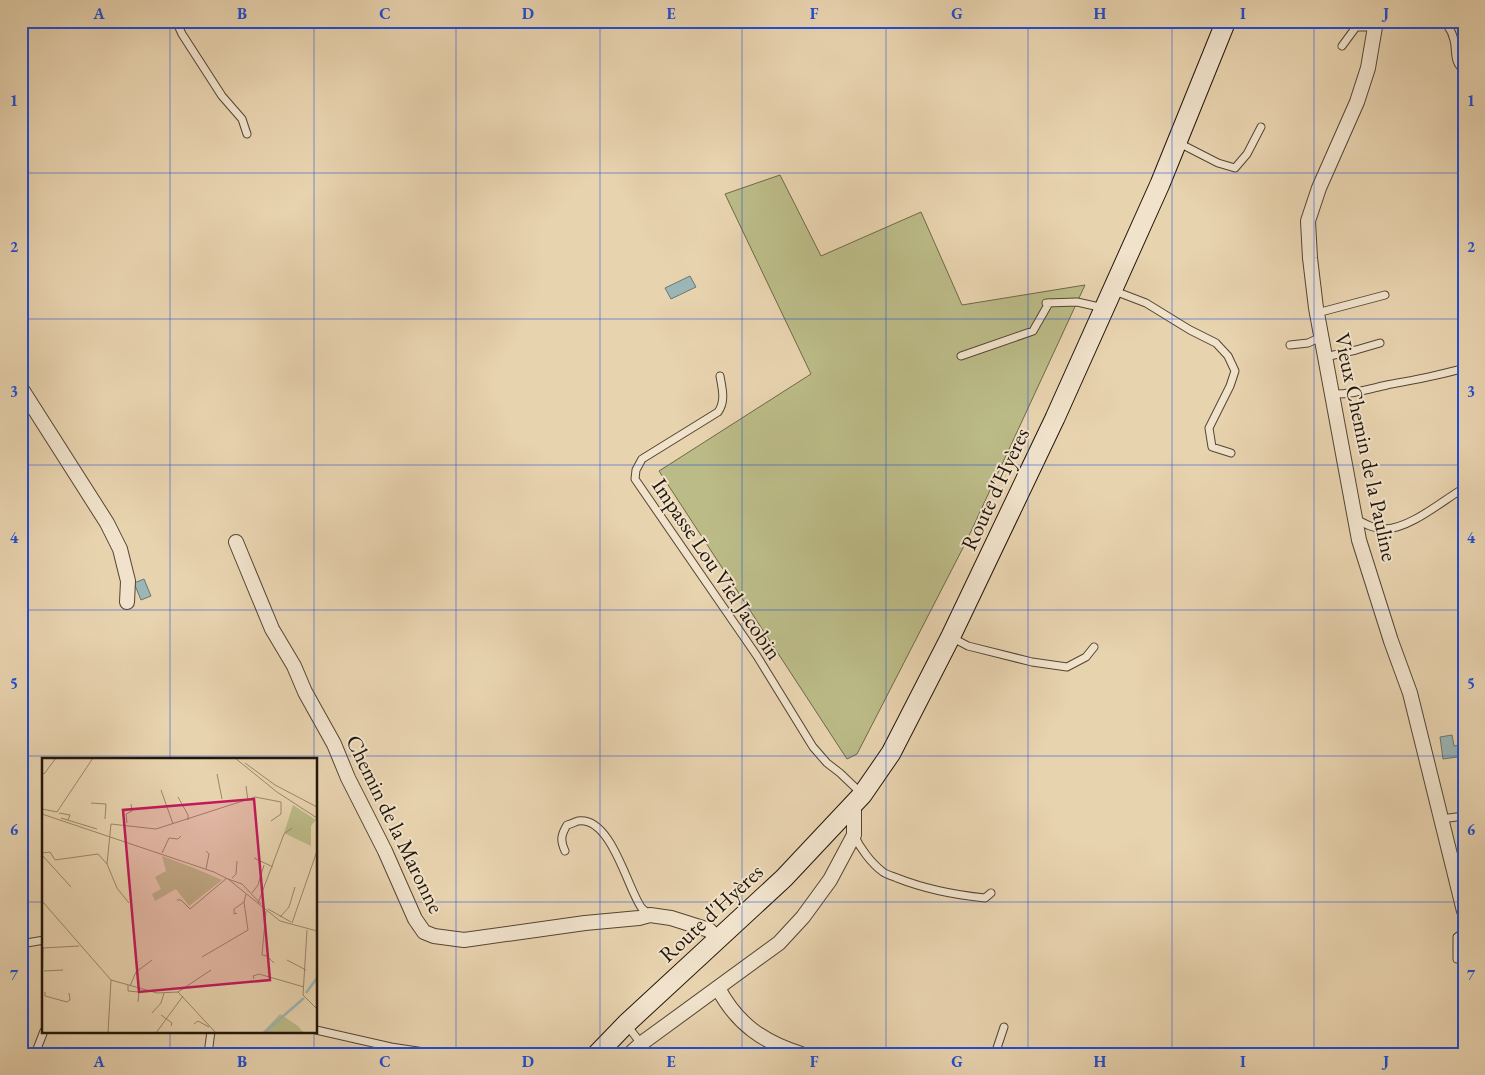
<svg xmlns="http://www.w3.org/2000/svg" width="1485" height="1075" font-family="'EB Garamond',serif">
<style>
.green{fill:#bbbb87;stroke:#6e6848}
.water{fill:#9bb6b6;stroke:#6b7671}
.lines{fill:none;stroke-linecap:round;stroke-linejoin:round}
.service-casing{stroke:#544532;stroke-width:9}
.minor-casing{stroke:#544532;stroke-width:16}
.secondary-casing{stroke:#221609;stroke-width:21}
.service{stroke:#f0e2cb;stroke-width:7}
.minor{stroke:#f0e2cb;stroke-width:14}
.secondary{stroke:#f0e2cb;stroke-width:19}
.grid{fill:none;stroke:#1d4ed8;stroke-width:1;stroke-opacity:0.55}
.labels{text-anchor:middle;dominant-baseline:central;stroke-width:4;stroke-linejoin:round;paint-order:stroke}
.street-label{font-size:22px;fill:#221609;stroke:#f0e2cb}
.inset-river{fill:none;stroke:#9bb6b6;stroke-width:2.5}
.inset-road{fill:none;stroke:#99876d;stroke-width:1}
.view{fill:#c2185b;fill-opacity:0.15;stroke:#c2185b;stroke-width:2.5}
.inset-edge{fill:none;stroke:#221609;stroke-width:2.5}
.neatline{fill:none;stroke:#1d4ed8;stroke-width:2}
.grid-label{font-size:16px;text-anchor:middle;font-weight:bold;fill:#1d4ed8}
</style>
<rect width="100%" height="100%" fill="#e8d3af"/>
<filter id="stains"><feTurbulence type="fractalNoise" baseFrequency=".004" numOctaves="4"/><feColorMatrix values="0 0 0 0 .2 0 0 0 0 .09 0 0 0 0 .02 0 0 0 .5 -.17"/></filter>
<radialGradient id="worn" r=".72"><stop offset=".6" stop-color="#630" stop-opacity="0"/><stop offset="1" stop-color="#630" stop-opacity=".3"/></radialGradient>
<!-- green -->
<path class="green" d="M 780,175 L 821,256 L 921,212 L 962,305 L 1085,285 L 967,540 L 857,754 L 847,759 L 659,471 L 811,374 L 725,194 Z"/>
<!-- water -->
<path class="water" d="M 690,276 L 696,287 L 671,299 L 665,288 Z
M 144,579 L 151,596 L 141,600 L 134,583 Z
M 1452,735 L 1454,746 L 1464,744 L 1464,756 L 1443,759 L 1440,737 Z"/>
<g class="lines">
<!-- service casing -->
<g class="service-casing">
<path id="service" d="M 176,21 L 182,34 L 222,96 L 242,119 L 247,134
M 1426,21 L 1447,25 C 1450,29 1453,35 1454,40 C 1457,52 1453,62 1464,70
M 1375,24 L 1410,21
M 1342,46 L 1356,27 L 1375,27
M 1177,142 L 1218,163 L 1235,168 L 1247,154 L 1261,127
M 1112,290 L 1146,303 L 1190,330 L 1216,343 L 1228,356 L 1235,371 L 1230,386 L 1209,428 L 1212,447 L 1231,453
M 1046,303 L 1077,302 L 1104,308
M 1317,313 L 1385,295
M 1290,345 L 1308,343 L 1321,337
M 961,356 L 1033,331 L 1049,303
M 1325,357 L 1356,350 L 1380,343
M 720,376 C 722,388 726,401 718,412 L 642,459 L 636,470 L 635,479 L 757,656 L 813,747 L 827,763 L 840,773 L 862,794
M 1332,394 C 1350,395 1369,389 1387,385 C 1413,380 1438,376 1464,368
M 1356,519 C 1365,524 1374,529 1385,529 C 1411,528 1442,501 1464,488
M 951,637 L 968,646 L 1032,662 L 1067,667 L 1086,657 L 1094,647
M 1441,819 L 1464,816
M 854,835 C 860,848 871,863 883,872 C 887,875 893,876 897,878 C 925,889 955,895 985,898 L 991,893
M 565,851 C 560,840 561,835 567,825 C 571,824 575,822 578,821 C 611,816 627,887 641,907 C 643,910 647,912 650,915
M 21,944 L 44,940
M 1457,959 L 1457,937 L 1464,932
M 626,1024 L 646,1050 L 652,1054
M 316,1030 L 391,1047 L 437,1054
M 35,1054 L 44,1031
M 208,1054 L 211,1031
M 995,1054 L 1004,1027"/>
</g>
<!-- minor casing -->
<g class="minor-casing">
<path id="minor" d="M 1376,21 L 1368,68 L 1357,102 L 1319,188 L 1308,221 L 1310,258 L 1316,308 L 1359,540 L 1391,641 L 1410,693 L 1464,911
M 21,23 L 22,21
M 21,388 L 107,523 L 120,549 L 128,581 L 127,602
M 236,542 L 272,629 L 294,666 L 305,692 L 334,744 L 348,778 L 385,851 L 415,919 L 424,932 L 434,936 L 464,940 L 585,923 L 639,918 L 650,915 L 671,918 L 709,930 L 718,939
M 718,988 C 737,1024 763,1042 801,1054
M 630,1054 L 642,1043 L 779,943 L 803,917 L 830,880 L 854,835 L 854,804"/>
</g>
<!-- secondary casing -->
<g class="secondary-casing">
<path id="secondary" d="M 597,1054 L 626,1024 L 784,878 L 862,795 L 891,753 L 951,636 L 1055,418 L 1160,184 L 1226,21"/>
</g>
<!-- service -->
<use href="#service" class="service"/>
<!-- minor -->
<use href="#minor" class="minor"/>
<!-- secondary -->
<use href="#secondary" class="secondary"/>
</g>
<!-- grid -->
<path class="grid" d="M 170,21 L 170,759M 314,21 L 314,759M 456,21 L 456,1054M 600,21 L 600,1054M 742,21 L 742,1054M 886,21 L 886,1054M 1028,21 L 1028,1054M 1172,21 L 1172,1054M 1314,21 L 1314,1054M 21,173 L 1464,173M 21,319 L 1464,319M 21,465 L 1464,465M 21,610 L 1464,610M 21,756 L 1464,756M 21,902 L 44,902M 316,902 L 1464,902M 170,1031 L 170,1054M 314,1031 L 314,1054"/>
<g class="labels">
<!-- street labels -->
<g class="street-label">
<text transform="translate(1366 447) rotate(78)">Vieux Chemin de la Pauline</text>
<text transform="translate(995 489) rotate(-65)">Route d'Hyères</text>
<text transform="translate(717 569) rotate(56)">Impasse Lou Viel Jacobin</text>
<text transform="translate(395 824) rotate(64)">Chemin de la Maronne</text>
<text transform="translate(711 913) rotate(-43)">Route d'Hyères</text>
</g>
</g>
<!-- overview -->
<g transform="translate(42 758)">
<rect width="275" height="275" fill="#e8d3af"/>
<path d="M 251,47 L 274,62 L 269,68 L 269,88 L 242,75 ZM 120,98 L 152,110 L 180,122 L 147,148 L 134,131 L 113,143 L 110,136 L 119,131 L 113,119 L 124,113 ZM 238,256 L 256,268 L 262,275 L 220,275 Z" fill="#bbbb87"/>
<path class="inset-river" d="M 264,235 L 275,220M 222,275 L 262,240"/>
<path class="inset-road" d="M 193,0 L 235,34 L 275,60M 203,5 L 233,27 L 275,49M 0,14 L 2,16 L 14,0M 175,16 L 180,41M 204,28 L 206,43M 119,32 L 131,66M 136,39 L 146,57 L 146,62M 49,45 L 64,46 L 63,61M 0,51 L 15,54 L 51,0M 17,55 L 28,57 L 26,62M 0,56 L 172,114 L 186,121 L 238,163 L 275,173M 19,60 L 55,71M 85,65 L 84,56 L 90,53 L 89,46M 164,93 L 167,96 L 164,111M 0,95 L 8,94 L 13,102 L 56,96 L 65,106M 120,95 L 127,80 L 136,81 L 139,78M 0,97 L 29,129M 212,100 L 231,109M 190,120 L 194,116 L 195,103M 186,121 L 200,126 L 219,146M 210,135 L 216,127 L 222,107M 135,142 L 139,142 L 148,151 L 185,120M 0,143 L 69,222 L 115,235 L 136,234 L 174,275M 87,145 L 75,130 L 65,106 L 69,66 L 114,71 L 213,39 L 239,44 L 239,56 L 229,63M 216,145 L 242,76 L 250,70M 226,151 L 249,164M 224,153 L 220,197 L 225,198 L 232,205M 195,155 L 192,156 L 192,151 L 202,144M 238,159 L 247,149 L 253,129M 250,165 L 275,93M 265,172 L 261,237 L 275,251M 1,190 L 37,188M 160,199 L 206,172 L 202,144 L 204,136M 245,202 L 264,212M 2,213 L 21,212M 212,221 L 211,218 L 217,216 L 262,229M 86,227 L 86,233 L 97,234 L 96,244M 88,228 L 94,214 L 110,202M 0,232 L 1,190M 3,234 L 3,238 L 25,244 L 28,242 L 27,235M 136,234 L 169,212M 110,255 L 119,245 L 122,235M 119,257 L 130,265 L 129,268M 152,266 L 156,263 L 167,269M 66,275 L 69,222M 114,275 L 141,238"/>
<path class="view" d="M 212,41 L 228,222 L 97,234 L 81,52 Z"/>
<rect width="275" height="275" class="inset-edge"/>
</g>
<!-- margin -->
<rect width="1485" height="1075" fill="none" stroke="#e8d3af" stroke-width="55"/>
<rect x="28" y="28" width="1430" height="1020" class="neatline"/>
<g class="grid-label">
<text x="99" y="19">A</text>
<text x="242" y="19">B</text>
<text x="385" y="19">C</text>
<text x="528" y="19">D</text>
<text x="671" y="19">E</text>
<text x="814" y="19">F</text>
<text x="957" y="19">G</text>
<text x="1100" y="19">H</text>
<text x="1243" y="19">I</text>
<text x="1386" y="19">J</text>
<text x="14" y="106">1</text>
<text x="1471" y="106">1</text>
<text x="14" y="252">2</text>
<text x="1471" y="252">2</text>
<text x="14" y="397">3</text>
<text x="1471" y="397">3</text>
<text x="14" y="543">4</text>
<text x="1471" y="543">4</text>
<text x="14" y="689">5</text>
<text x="1471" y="689">5</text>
<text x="14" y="835">6</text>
<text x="1471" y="835">6</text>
<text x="14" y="980">7</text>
<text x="1471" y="980">7</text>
<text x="99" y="1067">A</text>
<text x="242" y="1067">B</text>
<text x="385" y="1067">C</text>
<text x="528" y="1067">D</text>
<text x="671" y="1067">E</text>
<text x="814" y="1067">F</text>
<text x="957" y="1067">G</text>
<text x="1100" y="1067">H</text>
<text x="1243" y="1067">I</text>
<text x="1386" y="1067">J</text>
</g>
<rect width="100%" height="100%" filter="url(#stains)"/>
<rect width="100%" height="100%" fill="url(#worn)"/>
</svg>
